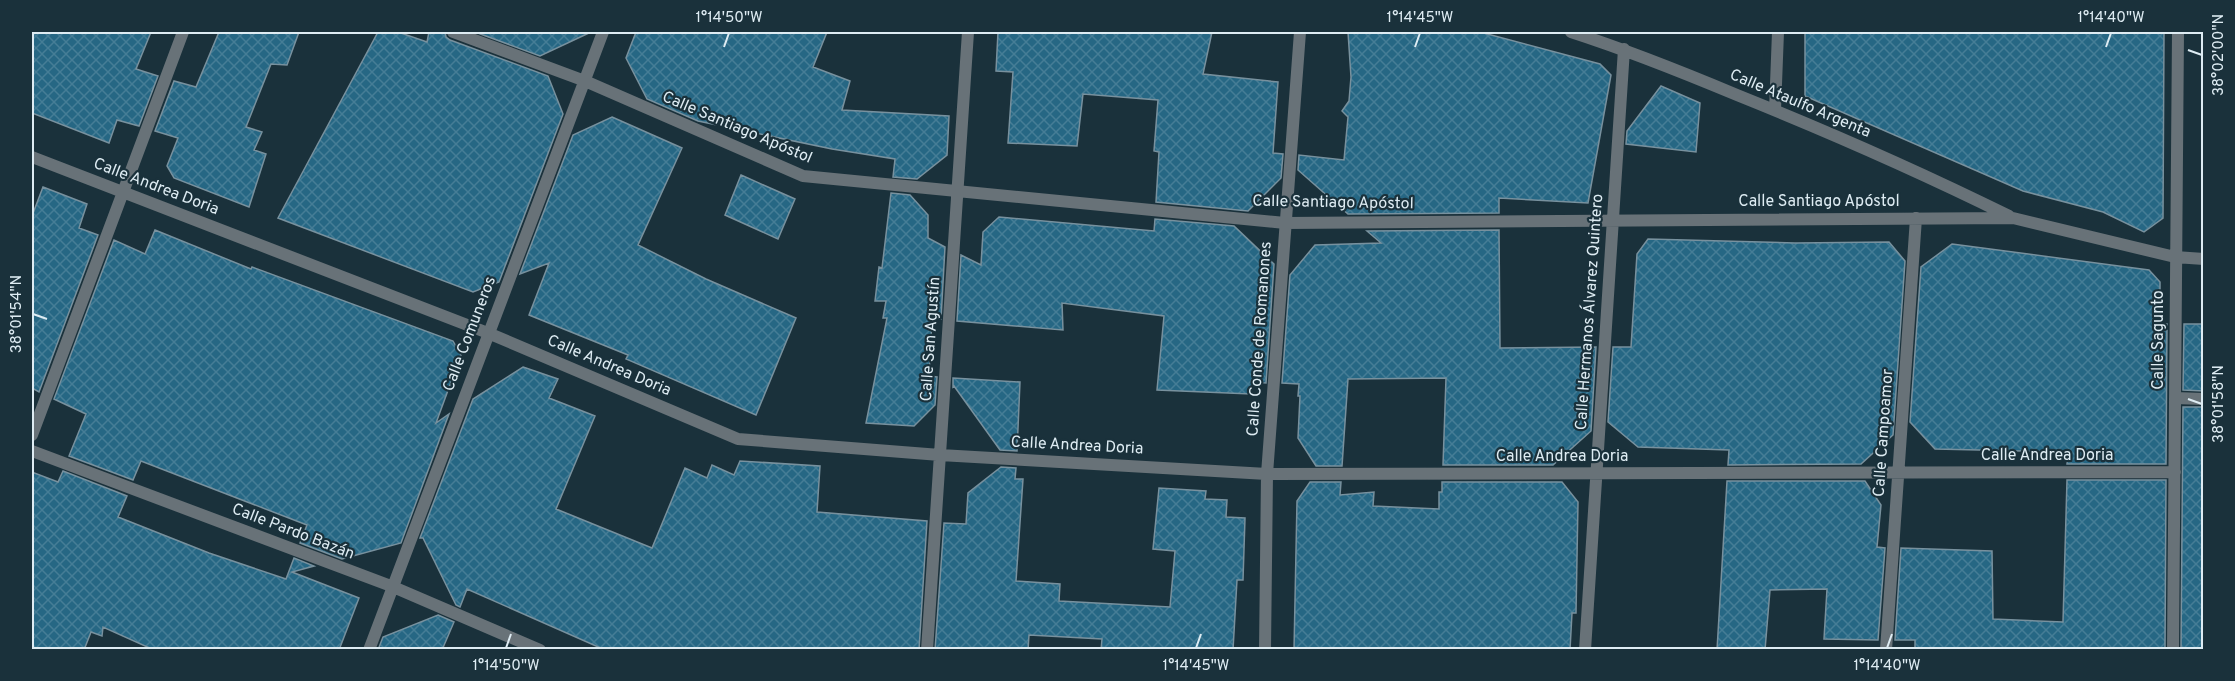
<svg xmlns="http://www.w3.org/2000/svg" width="2235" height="681" font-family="Overpass,sans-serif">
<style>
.building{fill:url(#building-cross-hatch);stroke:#78919e;stroke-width:1.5}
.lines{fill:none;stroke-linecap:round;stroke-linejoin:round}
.minor{stroke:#687278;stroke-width:12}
.ticks{fill:none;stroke:#deecf3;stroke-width:2}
.labels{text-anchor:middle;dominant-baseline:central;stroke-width:4.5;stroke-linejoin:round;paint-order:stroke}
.street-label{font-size:16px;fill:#deecf3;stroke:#1a313b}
.neatline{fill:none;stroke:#deecf3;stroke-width:2}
.ticks-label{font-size:15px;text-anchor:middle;fill:#deecf3}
</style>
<defs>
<pattern id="building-cross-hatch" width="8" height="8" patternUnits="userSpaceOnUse" patternTransform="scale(1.5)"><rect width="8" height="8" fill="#266784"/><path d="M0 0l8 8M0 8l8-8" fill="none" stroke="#457d96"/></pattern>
</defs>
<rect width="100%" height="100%" fill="#1a313b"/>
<!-- building -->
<path class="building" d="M 32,32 L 151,32 L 136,69 L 158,76 L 139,126 L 117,120 L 109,143 L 32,113 Z
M 219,32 L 299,32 L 287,65 L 271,64 L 246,127 L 262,132 L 254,150 L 266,154 L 249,207 L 174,178 L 167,166 L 178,138 L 155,131 L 174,81 L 196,87 Z
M 378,32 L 398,32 L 427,42 L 429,32 L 445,32 L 446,37 L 450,40 L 548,76 L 563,114 L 499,282 L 473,292 L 278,218 Z
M 475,32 L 591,32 L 540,56 Z
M 636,32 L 827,32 L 813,67 L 850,81 L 842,110 L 949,116 L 947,155 L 917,179 L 893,177 L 895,159 L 832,149 L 698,121 L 647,99 L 626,58 Z
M 998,32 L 1212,32 L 1203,74 L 1278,82 L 1273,153 L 1283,154 L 1281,178 L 1248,211 L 1156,202 L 1159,152 L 1154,151 L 1158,100 L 1083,94 L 1077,146 L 1008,143 L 1013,72 L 996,71 Z
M 1348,32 L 1480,32 L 1600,64 L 1611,75 L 1588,203 L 1499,198 L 1499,213 L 1348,214 L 1298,170 L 1299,155 L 1344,160 L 1348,117 L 1342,111 L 1349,101 L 1351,77 Z
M 1805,32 L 2164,32 L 2163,218 L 2144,232 L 2103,212 L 2023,191 L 1805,96 Z
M 1661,86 L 1700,103 L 1696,152 L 1626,144 L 1627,131 Z
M 612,117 L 682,148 L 638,245 L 706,279 L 796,318 L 756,415 L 626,359 L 628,355 L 529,315 L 549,263 L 520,274 L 573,135 Z
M 741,175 L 795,199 L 778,239 L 725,215 Z
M 43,187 L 87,204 L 79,228 L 98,235 L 39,392 L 32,388 L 32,216 Z
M 891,193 L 910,195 L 928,215 L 928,238 L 945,247 L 941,319 L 932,319 L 929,376 L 937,377 L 935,405 L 914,426 L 866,423 L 887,318 L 883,318 L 886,301 L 875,301 L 879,267 L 882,268 Z
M 999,217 L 1154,231 L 1155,219 L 1234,226 L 1274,264 L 1266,383 L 1252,382 L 1251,394 L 1157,390 L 1164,316 L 1062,303 L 1063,330 L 957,321 L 961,255 L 981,265 L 983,232 Z
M 155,230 L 251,269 L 252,267 L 453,341 L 461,355 L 436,423 L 449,414 L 401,543 L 342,559 L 300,543 L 307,525 L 141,461 L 133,480 L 69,456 L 86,414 L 54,399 L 114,240 L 145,254 Z
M 1499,230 L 1500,348 L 1596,347 L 1591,431 L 1553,465 L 1443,465 L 1446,378 L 1348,379 L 1342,466 L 1316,466 L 1298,438 L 1300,396 L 1298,396 L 1299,384 L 1282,383 L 1290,275 L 1315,245 L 1381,243 L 1367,231 Z
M 1648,239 L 1795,243 L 1889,242 L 1905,261 L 1893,435 L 1861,464 L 1728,465 L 1729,450 L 1638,447 L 1608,422 L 1613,347 L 1631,347 L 1637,254 Z
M 1952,244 L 2149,270 L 2160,282 L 2160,324 L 2167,324 L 2166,464 L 2067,464 L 2068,452 L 1935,449 L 1910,422 L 1921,267 Z
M 2184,324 L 2204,324 L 2204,391 L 2183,390 Z
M 523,367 L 558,379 L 549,398 L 595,416 L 556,509 L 652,548 L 685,468 L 707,478 L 712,465 L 734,475 L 740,461 L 820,466 L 817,512 L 927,521 L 919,650 L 605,650 L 467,589 L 460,607 L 456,605 L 423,538 L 420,538 L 473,399 Z
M 953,378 L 1020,382 L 1017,451 L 1000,450 L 954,386 L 953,387 Z
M 2183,407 L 2204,407 L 2204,650 L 2181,650 Z
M 1001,467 L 1016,468 L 1015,479 L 1023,479 L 1016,581 L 1060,584 L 1059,601 L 1170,607 L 1175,551 L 1153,549 L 1159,488 L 1206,491 L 1205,499 L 1227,500 L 1226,517 L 1245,518 L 1243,580 L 1237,580 L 1233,650 L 1101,650 L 1102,639 L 1029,635 L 1028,650 L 935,650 L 944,523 L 966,524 L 968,493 Z
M 63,471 L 127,496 L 118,517 L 209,553 L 286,579 L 294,558 L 314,566 L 292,572 L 359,598 L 339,650 L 154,650 L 103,627 L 102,636 L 91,632 L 84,650 L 32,650 L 32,472 L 58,482 Z
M 2067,480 L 2166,480 L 2165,650 L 1915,650 L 1915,640 L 1895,640 L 1901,548 L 1992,551 L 1993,619 L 2063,622 Z
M 1727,481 L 1865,481 L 1881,505 L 1877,547 L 1885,548 L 1878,640 L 1824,639 L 1827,589 L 1770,590 L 1765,650 L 1717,650 Z
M 1310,482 L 1341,482 L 1340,495 L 1374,492 L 1373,506 L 1439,509 L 1439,492 L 1442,492 L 1442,482 L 1562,482 L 1578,502 L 1576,613 L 1572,613 L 1570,650 L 1294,650 L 1297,501 Z
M 438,615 L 454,622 L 442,650 L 378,650 L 383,637 Z"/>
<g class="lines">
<!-- minor -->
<path class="minor" d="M 453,32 L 585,81 L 803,176 L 1285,223 L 2013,218 L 2175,257 L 2204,259
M 1571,32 C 1627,50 1682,72 1737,95 C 1829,132 1920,172 2009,216
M 1775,110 L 1778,32
M 32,157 L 488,333 L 738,439 L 940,455 L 1267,474 L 2175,472
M 2175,398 L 2204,399
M 32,435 L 183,32
M 32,451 L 391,586 L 540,650
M 369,650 L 603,32
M 927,650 L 968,32
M 1265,650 L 1267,474 L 1300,32
M 1585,650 L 1624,49
M 1886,650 L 1916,218
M 2173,650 L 2178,32"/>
</g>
<!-- ticks -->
<path class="ticks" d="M 724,47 L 729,33M 1415,47 L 1420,33M 2106,47 L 2111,33M 2188,50 L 2202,55M 33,314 L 47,319M 2188,399 L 2202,404M 506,648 L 511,634M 1196,648 L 1201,634M 1887,648 L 1892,634"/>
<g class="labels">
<!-- street labels -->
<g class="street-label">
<text transform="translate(1800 104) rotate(23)">Calle Ataulfo Argenta</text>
<text transform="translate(737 128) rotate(23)">Calle Santiago Apóstol</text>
<text transform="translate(156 187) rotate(21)">Calle Andrea Doria</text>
<text x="1819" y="202">Calle Santiago Apóstol</text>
<text transform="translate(1333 203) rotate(1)">Calle Santiago Apóstol</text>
<text transform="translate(1590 312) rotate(-86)">Calle Hermanos Álvarez Quintero</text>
<text transform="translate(470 334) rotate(-69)">Calle Comuneros</text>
<text transform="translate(931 339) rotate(-86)">Calle San Agustín</text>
<text transform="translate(1260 339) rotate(-86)">Calle Conde de Romanones</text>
<text transform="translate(2159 340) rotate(-90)">Calle Sagunto</text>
<text transform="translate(609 366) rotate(23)">Calle Andrea Doria</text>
<text transform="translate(1884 433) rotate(-86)">Calle Campoamor</text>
<text transform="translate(1077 446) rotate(3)">Calle Andrea Doria</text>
<text x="2047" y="456">Calle Andrea Doria</text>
<text x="1562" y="457">Calle Andrea Doria</text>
<text transform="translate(293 532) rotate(21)">Calle Pardo Bazán</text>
</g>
</g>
<!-- border -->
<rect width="2235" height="681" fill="none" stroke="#1a313b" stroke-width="66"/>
<rect x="33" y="33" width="2169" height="615" class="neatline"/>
<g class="ticks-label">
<text x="729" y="22">1°14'50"W</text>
<text x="1420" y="22">1°14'45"W</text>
<text x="2111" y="22">1°14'40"W</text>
<text transform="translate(2218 55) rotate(-90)" y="5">38°02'00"N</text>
<text transform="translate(16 314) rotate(-90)" y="5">38°01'54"N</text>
<text transform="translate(2218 404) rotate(-90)" y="5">38°01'58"N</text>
<text x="506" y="670">1°14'50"W</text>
<text x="1196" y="670">1°14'45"W</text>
<text x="1887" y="670">1°14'40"W</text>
</g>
</svg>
